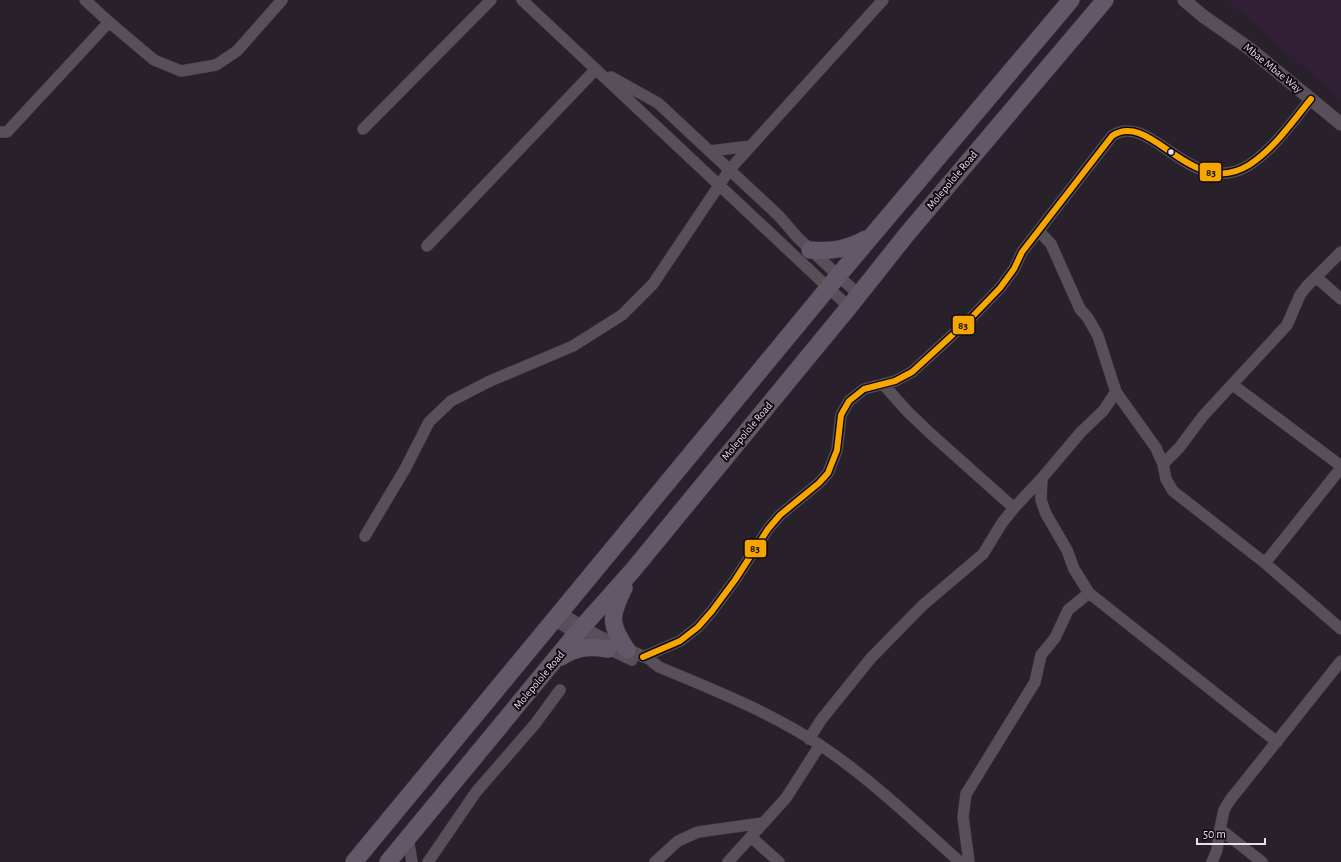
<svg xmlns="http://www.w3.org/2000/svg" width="1341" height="862" font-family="'Alegreya Sans',sans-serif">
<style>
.built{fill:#311f35}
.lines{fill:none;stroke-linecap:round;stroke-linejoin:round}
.minor-casing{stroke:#443d46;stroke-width:12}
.tertiary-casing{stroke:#443d46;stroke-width:14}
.primary-casing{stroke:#443d46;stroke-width:18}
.minor{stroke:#575058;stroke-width:11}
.tertiary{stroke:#575058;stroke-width:13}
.primary{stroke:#615968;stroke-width:17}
.bus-1-casing{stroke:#100911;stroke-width:9}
.bus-1{stroke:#f7a600;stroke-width:6}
.bus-dot{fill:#eadfec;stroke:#100911;stroke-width:1.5}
.labels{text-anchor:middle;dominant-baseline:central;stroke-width:4;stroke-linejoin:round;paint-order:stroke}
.street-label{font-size:11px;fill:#eadfec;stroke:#100911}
.line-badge{stroke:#100911;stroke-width:1.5}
.pale-badge-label{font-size:11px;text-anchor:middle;font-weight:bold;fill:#111}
</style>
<rect width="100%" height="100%" fill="#28202b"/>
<!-- built -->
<path class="built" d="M 1226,0 L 1341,0 L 1341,100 L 1246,17 Z"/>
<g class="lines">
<!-- minor casing -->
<g class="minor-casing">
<path id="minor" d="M 522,0 L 849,307
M 109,22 L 154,60 L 181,71 L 216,65 L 237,51 L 282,0
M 611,77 L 658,103 L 779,216 L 798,238 L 859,295
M 363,129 L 491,0
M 0,132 L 7,132 L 109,22 L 85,0
M 710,151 L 751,146
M 1039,231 L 1051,244 L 1080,309 L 1088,318 L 1098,336 L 1116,392 L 1156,448 L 1163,464 L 1166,479 L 1173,491 L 1265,563 L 1341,629
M 427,246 L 596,69
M 1316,277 L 1341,299
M 883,384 L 907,411 L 931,434 L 1014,508 L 1042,478
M 1233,385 L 1341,466
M 1116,392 L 1103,411 L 1081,432 L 1042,478 L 1041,500 L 1046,514 L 1067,550 L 1074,569 L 1089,593 L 1277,742
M 1163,464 L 1179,448 L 1203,416 L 1287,325 L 1300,295 L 1306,287 L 1341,252
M 365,536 L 405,469 L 429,422 L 451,401 L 490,381 L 573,346 L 622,315 L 653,284 L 730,169 L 883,0
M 1265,563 L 1341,468
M 561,613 L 597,635 L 649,659 L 659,667 C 714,690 770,712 820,745 C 871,779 915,822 960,862
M 555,620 L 576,634 L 632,660
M 643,657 L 680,641 L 698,627 L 712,611 L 735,580 L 768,529 L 780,515 L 819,483 L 828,473 L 837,450 L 841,415 L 849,401 L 864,389 L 895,381 L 912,372 L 972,317 L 1000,288 L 1014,269 L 1022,252 L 1112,136 C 1151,109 1191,201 1249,165 C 1274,149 1292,122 1311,99
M 809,739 L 821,720 L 871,658 L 923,605 L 983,554 L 1002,523 L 1014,508
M 751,837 L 779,862
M 408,838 L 412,862
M 428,862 L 476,792 L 535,724 L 560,690
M 655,862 L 678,841 L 698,832 L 763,823
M 728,862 L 786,798 L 820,745
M 969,862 L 963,817 L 966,794 L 1035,682 L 1041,655 L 1055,638 L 1068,610 L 1089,593
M 1212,862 L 1217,850 L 1220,829
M 1262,862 L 1220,829 L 1224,810 L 1230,800 L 1341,661"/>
</g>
<!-- tertiary casing -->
<g class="tertiary-casing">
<path id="tertiary" d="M 1184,0 L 1203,16 L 1250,49 L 1341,124"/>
</g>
<!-- primary casing -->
<g class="primary-casing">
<path id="primary" d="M 810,250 C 831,252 847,249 866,239
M 624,588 C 610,616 609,624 627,650
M 561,657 C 577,647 589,646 608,649
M 354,862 L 838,276 L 1071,0
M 388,862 L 576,634 L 633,570 L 849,307 L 907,234 L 1105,0"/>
</g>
<!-- minor -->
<use href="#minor" class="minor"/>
<!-- tertiary -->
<use href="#tertiary" class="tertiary"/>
<!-- primary -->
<use href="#primary" class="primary"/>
<!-- bus-1 casing -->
<g class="bus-1-casing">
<path id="bus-1" d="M 643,657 L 680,641 L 698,627 L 712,611 L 735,580 L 768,529 L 780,515 L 819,483 L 828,473 L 837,450 L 841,415 L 849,401 L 864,389 L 895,381 L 912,372 L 972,317 L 1000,288 L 1014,269 L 1022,252 L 1112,136 C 1151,109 1191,201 1249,165 C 1274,149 1292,122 1311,99"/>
</g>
<!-- bus-1 -->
<use href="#bus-1" class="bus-1"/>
</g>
<!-- markers -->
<circle class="bus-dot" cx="1171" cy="152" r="3.5"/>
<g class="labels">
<!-- street labels -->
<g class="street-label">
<text transform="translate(1273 68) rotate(39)">Mbae Mbae Way</text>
<text transform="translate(952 180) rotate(-50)">Molepolole Road</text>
<text transform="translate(747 431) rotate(-50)">Molepolole Road</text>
<text transform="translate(539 680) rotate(-50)">Molepolole Road</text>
</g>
</g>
<g class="line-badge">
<rect x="1199" y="162" width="23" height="20" rx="4" fill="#f7a600"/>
<rect x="952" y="315" width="23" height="20" rx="4" fill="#f7a600"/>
<rect x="744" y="539" width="23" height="19" rx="4" fill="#f7a600"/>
</g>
<g class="pale-badge-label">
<text x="1211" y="176">83</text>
<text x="963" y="329">83</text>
<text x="755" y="552">83</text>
</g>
<!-- scale -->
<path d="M1197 838v6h68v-6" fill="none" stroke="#eadfec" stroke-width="2"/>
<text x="1203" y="838" font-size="12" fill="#eadfec" stroke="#100911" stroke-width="3" paint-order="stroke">50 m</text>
</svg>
